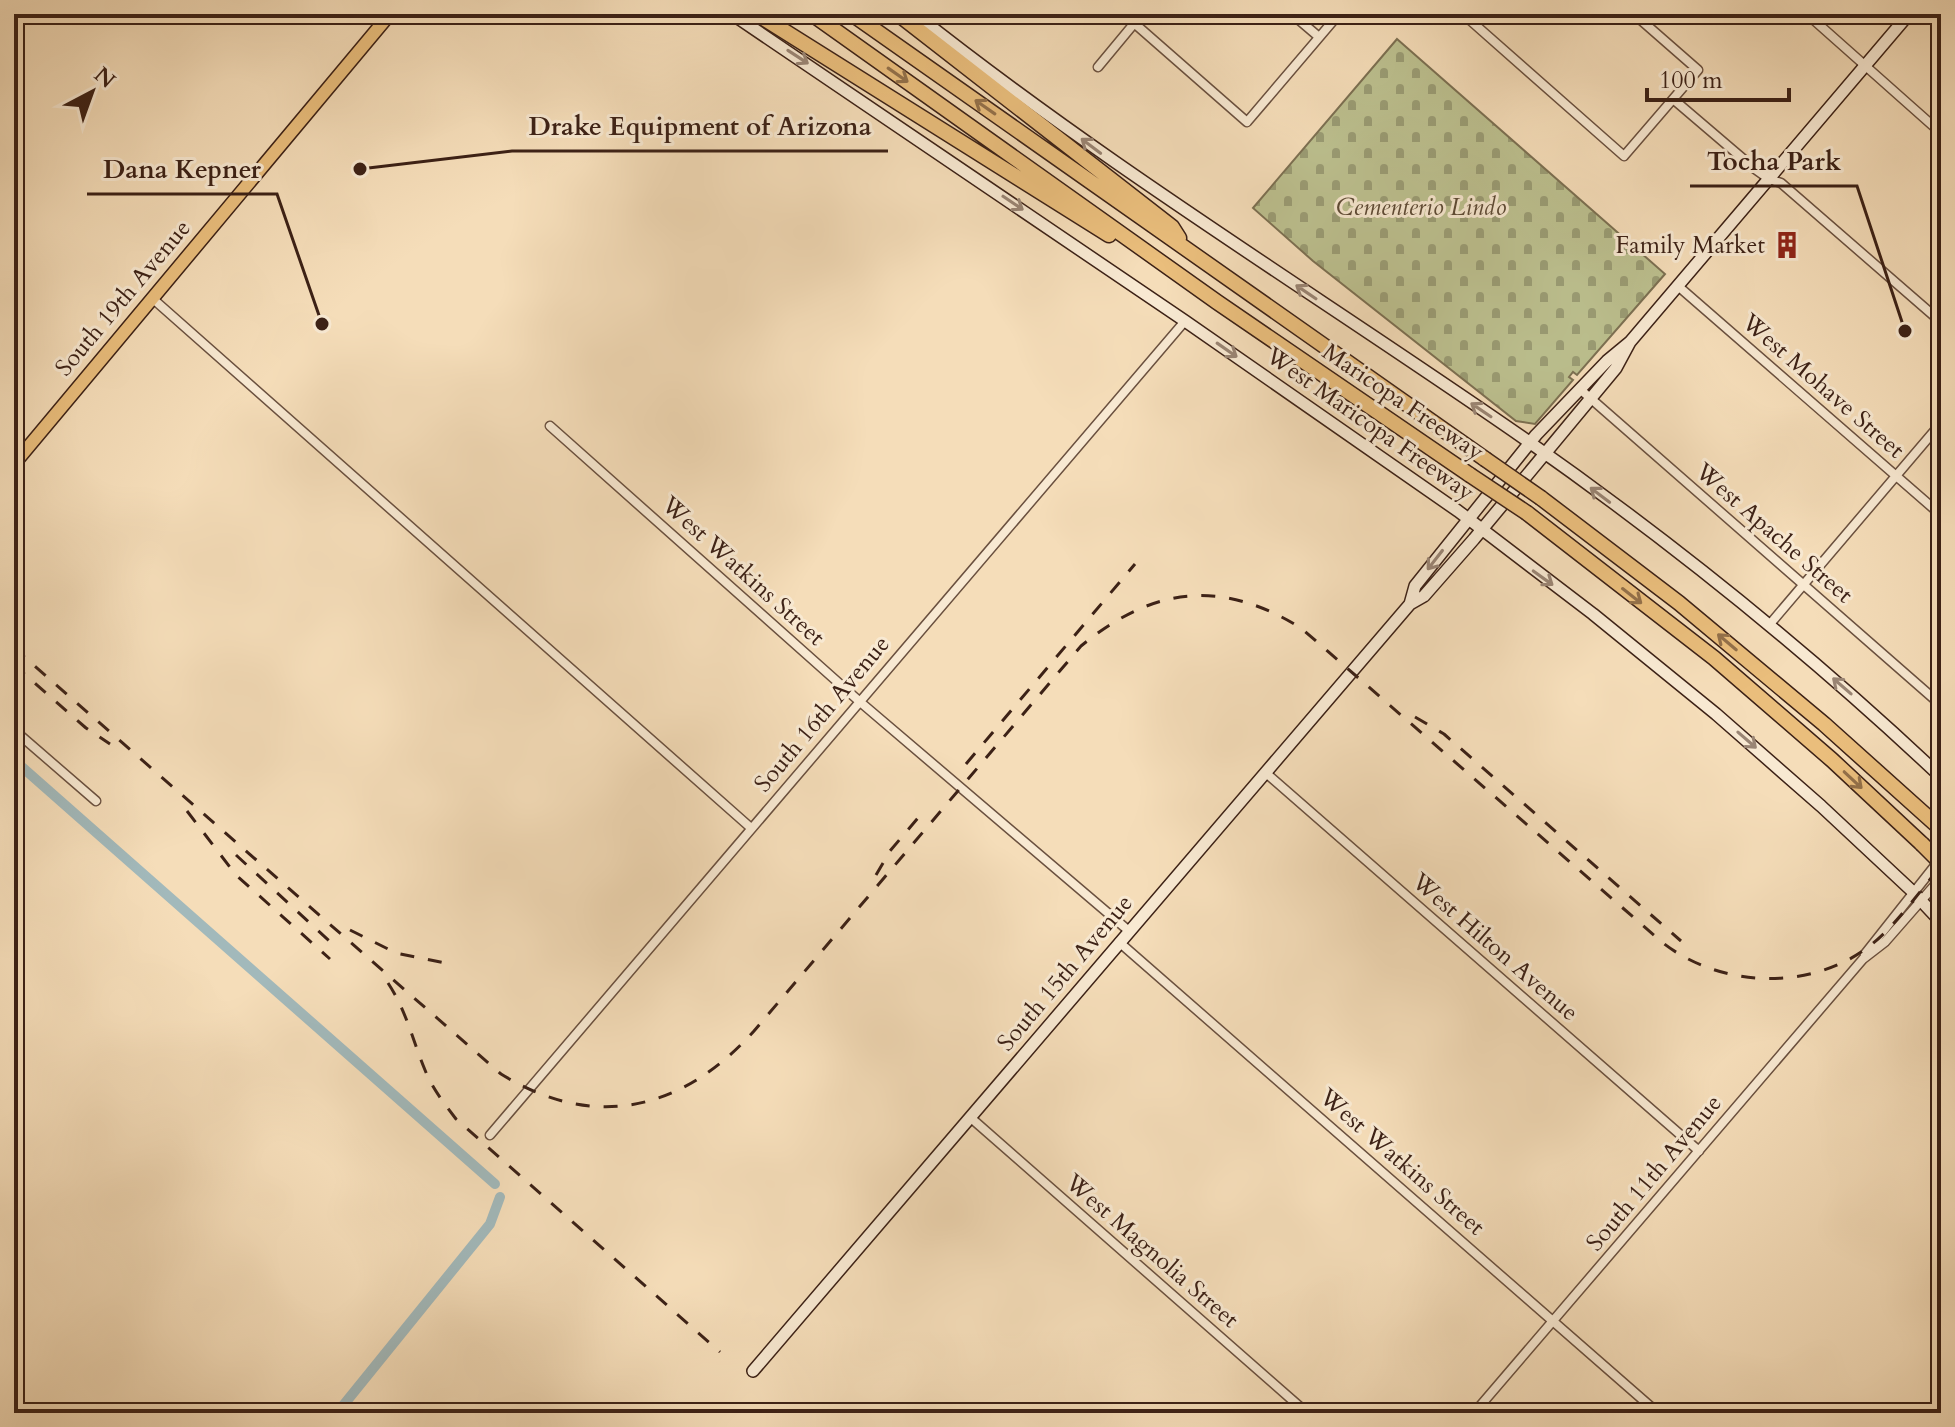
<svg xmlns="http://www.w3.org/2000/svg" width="1955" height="1427" font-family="Cardo,serif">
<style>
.cemetery{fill:url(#cemetery-stones);stroke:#7c7052;stroke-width:2}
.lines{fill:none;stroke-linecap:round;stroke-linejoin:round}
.canal{stroke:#a2b9bb;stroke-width:10}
.street-casing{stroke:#6a503f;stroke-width:11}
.secondary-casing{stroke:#3c2116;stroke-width:14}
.primary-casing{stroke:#3c2116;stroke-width:15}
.highway-casing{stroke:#3c2116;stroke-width:17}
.street{stroke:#f8e9d2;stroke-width:8}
.secondary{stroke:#f8e9d2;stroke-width:11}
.primary{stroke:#eabe7c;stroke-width:12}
.highway{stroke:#eabe7c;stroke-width:14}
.rail{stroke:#3c2116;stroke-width:3;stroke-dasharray:14 14;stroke-linecap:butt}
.highway-bridge-casing{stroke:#3c2116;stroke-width:17;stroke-linecap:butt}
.highway-bridge{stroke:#eabe7c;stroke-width:14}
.oneway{stroke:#9a8574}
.oneway2{stroke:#937049}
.labels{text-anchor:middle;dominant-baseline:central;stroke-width:6;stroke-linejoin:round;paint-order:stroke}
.park-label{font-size:24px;font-style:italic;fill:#5c4934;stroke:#f8e9d2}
.poi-label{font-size:24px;fill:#3c2116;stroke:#f8e9d2;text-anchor:end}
.street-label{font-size:24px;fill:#3c2116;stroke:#f8e9d2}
.leader{fill:none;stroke:#3c2116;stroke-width:3}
.callout-dot{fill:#3c2116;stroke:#f8e9d2;stroke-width:3}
.callout-label{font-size:26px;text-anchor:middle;font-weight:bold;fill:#3c2116;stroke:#f8e9d2;stroke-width:6;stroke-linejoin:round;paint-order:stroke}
</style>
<defs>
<pattern id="cemetery-stones" width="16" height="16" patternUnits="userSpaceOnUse" patternTransform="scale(2)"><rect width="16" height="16" fill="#bcc08f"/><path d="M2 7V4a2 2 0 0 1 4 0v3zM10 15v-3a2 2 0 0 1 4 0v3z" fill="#9a9c74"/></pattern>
</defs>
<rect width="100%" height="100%" fill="#f5ddb9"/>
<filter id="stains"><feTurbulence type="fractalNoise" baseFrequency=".0025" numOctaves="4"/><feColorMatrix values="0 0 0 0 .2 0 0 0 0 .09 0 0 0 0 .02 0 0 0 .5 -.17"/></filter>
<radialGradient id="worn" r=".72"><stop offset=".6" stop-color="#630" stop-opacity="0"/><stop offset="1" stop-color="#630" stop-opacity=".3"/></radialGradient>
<!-- cemetery -->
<path class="cemetery" d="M 1397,39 L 1665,274 L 1577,375 L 1573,372 L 1569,377 L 1573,380 L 1535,424 L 1516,421 L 1313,261 L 1253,208 Z"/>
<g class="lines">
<!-- canal -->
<path class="canal" d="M 14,760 L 495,1184
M 337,1413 L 490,1224 L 500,1197"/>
<!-- street casing -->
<g class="street-casing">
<path id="street" d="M 1292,14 L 1319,37
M 1463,14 L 1624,156 L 1698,70 L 1634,14
M 1807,14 L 1941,133
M 1134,23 L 1247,122 L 1339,14
M 1098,67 L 1142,14
M 1673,99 L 1755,169 L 1769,179 L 1781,183 L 1941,322
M 1678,286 L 1941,515
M 152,298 L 751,828
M 1581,390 L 1941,705
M 550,426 L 859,701 L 1129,931
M 1770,624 L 1941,423
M 14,730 L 96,801
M 1266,773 L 1699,1151
M 1119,942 L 1658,1413
M 1865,954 L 1941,858
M 971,1118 L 1307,1413
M 490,1135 L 1185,321
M 1474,1413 L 1863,959 L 1885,942 L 1941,878"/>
</g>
<!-- secondary casing -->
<g class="secondary-casing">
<path id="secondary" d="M 732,14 L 1185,321 L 1458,511 L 1593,614 L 1716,714 L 1821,806 L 1912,891 L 1941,922
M 915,14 C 1109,168 1319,296 1522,437 C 1669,540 1810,653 1941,777
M 1410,604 L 1415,586 L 1536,435 L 1607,361 L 1630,342 L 1909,14
M 753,1371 L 1410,604 L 1424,596 L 1474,539 L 1616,368 L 1630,342"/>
</g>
<!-- primary casing -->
<g class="primary-casing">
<path id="primary" d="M 14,464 L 390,14"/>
</g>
<!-- highway casing -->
<g class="highway-casing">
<path id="highway" d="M 757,14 L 1109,235
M 812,14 L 1217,302 L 1470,475
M 852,14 L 1485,459
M 898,14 L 1172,227 L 1179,238
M 1541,498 L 1679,603 L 1824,724 L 1941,829
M 1527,513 L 1714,658 L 1832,760 L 1922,844"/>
</g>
<!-- street -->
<use href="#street" class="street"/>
<!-- secondary -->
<use href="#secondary" class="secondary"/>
<!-- primary -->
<use href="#primary" class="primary"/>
<!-- highway -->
<use href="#highway" class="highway"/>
<!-- rail -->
<path class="rail" d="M 14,648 L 501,1074 C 595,1132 683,1110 754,1031 L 1081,646 C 1153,587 1220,578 1301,628 L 1663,943 C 1721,988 1811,992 1871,945 C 1898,923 1918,893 1941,866
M 14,665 L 86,728 L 110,744
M 1415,717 L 1444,734 L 1681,941
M 966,764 L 1135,564
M 187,811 L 236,875 L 330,959
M 236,855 L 338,949
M 876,875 L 890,851 L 923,812
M 350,930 L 396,953 L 450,964
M 388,983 C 407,1012 412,1039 425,1070 C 432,1088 444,1103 456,1119 L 720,1352"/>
<!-- highway-bridge casing -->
<g class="highway-bridge-casing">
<path id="highway-bridge" d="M 1485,459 L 1541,498
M 1470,475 L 1527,513
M 1922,844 L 1941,863"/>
</g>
<!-- highway-bridge -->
<use href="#highway-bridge" class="highway-bridge"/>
</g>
<!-- one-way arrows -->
<defs><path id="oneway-shaft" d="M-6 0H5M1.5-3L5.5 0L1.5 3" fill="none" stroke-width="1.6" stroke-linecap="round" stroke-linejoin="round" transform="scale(2)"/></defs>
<g class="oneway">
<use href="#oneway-shaft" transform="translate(798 57) rotate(33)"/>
<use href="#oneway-shaft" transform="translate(1091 146) rotate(-143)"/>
<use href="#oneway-shaft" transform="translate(1013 203) rotate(34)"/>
<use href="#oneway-shaft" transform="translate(1306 292) rotate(-146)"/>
<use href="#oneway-shaft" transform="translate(1227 350) rotate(35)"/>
<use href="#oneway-shaft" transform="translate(1481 410) rotate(-146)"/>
<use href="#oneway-shaft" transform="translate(1600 495) rotate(-143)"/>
<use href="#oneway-shaft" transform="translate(1435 560) rotate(128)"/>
<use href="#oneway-shaft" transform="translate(1543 578) rotate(36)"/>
<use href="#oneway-shaft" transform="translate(1842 686) rotate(-139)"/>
<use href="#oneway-shaft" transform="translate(1747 740) rotate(41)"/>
</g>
<g class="oneway2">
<use href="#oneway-shaft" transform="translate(898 75) rotate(35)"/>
<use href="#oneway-shaft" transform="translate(985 107) rotate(-145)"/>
<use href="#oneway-shaft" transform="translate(1632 596) rotate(38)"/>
<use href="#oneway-shaft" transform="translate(1727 642) rotate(-140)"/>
<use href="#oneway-shaft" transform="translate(1853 780) rotate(43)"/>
</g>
<!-- icons -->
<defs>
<g id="building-bare" transform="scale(2.16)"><path d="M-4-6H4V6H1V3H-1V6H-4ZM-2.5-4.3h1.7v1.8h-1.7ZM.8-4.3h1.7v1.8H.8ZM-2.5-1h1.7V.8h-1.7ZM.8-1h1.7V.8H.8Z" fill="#8f2418" stroke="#f8e9d2" stroke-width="2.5" paint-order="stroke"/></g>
</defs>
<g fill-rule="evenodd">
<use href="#building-bare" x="1787" y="245"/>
</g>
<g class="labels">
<!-- park labels -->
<g class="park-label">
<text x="1421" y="207">Cementerio Lindo</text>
</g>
<!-- poi labels -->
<g class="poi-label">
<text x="1765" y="245">Family Market</text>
</g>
<!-- street labels -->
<g class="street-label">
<text transform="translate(123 298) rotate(-50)">South 19th Avenue</text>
<text transform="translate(1823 386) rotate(41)">West Mohave Street</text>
<text transform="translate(1403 402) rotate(34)">Maricopa Freeway</text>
<text transform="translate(1370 424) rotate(35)">West Maricopa Freeway</text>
<text transform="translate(1774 533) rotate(41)">West Apache Street</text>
<text transform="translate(743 571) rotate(42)">West Watkins Street</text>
<text transform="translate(822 714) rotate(-50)">South 16th Avenue</text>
<text transform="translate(1495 947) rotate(41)">West Hilton Avenue</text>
<text transform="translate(1065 973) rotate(-50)">South 15th Avenue</text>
<text transform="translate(1402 1162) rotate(41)">West Watkins Street</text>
<text transform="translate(1654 1173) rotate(-50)">South 11th Avenue</text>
<text transform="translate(1152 1251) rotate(41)">West Magnolia Street</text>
</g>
</g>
<!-- callouts -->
<path class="leader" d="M360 169L512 151H888M1905 331L1857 186H1690M322 324L277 194H87"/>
<g class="callout-dot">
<circle cx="360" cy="169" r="8"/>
<circle cx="1905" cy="331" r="8"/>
<circle cx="322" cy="324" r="8"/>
</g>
<g class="callout-label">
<text x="700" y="135">Drake Equipment of Arizona</text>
<text x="1774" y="170">Tocha Park</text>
<text x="182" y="178">Dana Kepner</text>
</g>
<!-- margin -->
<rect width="1955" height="1427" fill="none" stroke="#f5ddb9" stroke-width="48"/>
<rect x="16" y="16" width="1923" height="1395" fill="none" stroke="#3c2116" stroke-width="4"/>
<rect x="24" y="24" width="1907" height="1379" fill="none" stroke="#3c2116" stroke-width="2"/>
<!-- north arrow -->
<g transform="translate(92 92) rotate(41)" stroke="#f8e9d2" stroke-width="6" paint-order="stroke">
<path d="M0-6L14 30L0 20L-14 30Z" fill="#3c2116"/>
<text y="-12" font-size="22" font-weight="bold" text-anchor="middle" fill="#3c2116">N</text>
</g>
<!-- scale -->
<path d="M1647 88v12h142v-12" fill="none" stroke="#3c2116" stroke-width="4"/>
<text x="1659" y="88" font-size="24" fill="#3c2116" stroke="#f8e9d2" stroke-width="6" paint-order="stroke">100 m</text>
<rect width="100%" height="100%" filter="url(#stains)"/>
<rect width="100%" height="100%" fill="url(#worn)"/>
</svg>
